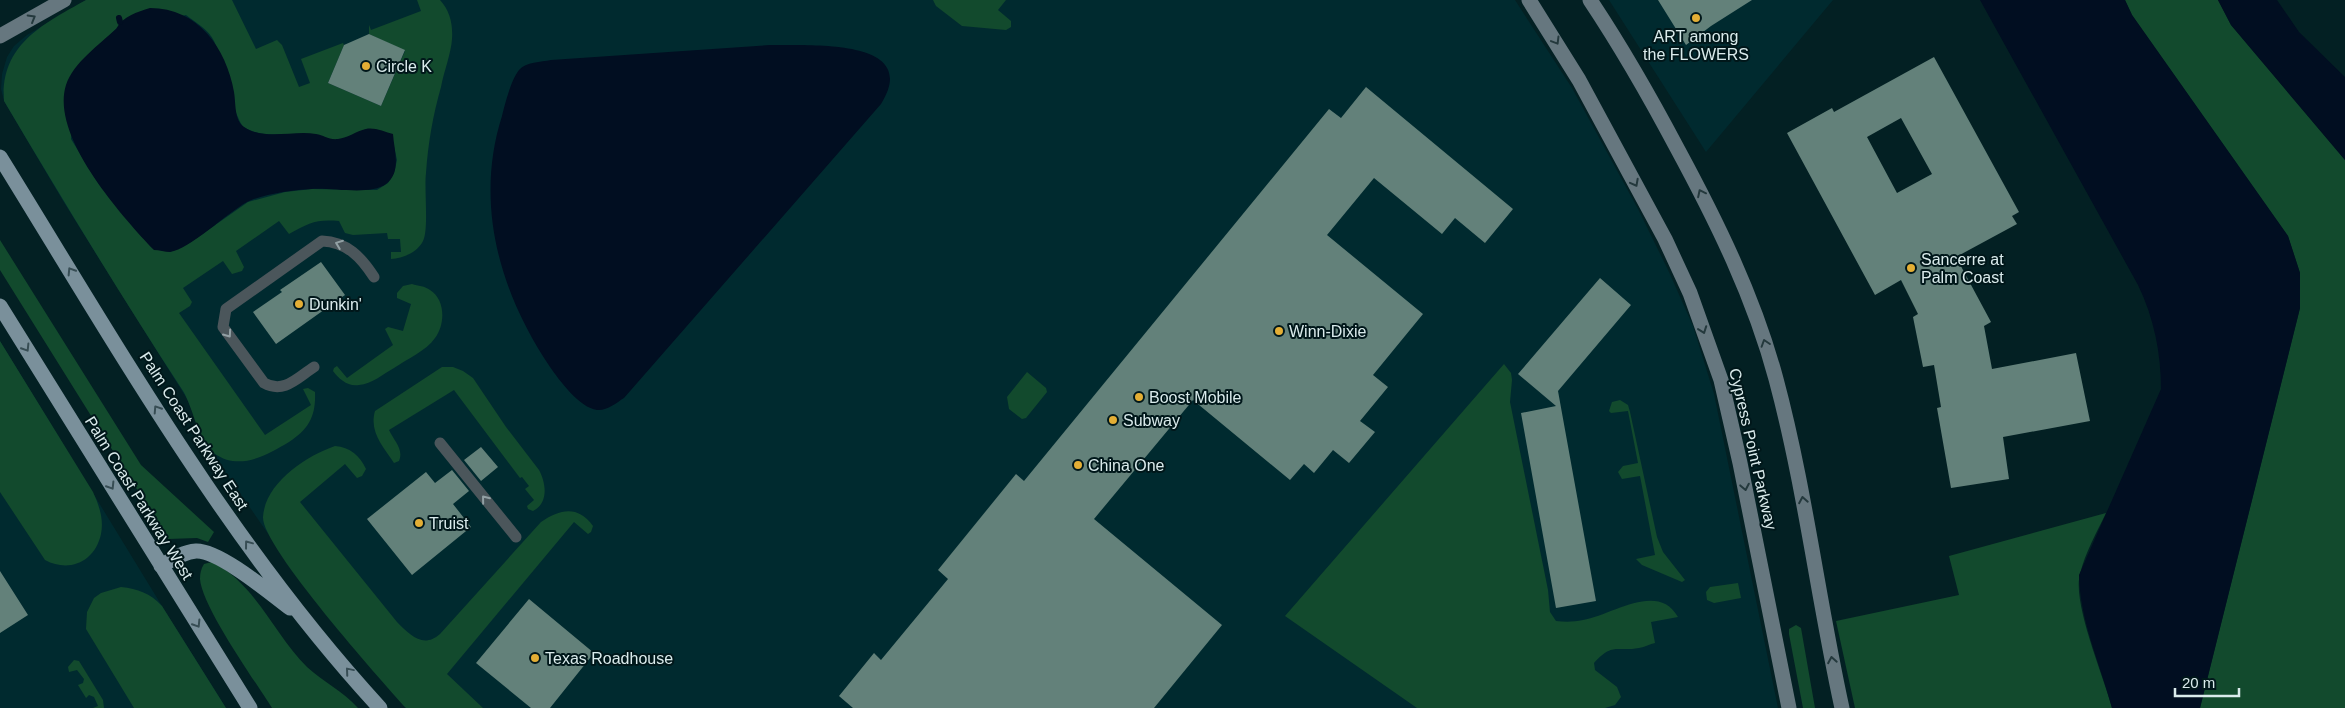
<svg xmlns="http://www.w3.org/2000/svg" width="2345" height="708" font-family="Helvetica,sans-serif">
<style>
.built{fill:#002a2f}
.green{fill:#124a2d;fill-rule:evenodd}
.water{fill:#010e21}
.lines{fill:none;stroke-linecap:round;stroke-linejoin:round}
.stream{stroke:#010e21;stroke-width:6}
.building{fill:#63817a;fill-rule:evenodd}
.lane{stroke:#4b565b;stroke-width:11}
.secondary{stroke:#66777f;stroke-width:15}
.primary{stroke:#7a909b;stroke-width:15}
.oneway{stroke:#24393d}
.oneway2{stroke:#92a0a4}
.oneway3{stroke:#374d54}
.poi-dot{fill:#e3ae35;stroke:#00171a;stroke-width:2}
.labels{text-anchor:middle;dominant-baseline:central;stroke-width:4;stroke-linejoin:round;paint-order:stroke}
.poi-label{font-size:16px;fill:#daebec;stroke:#00171a;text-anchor:start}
.street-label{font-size:16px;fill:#daebec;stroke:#00171a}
</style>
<rect width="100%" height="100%" fill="#032023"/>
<!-- built -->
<path class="built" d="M 86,0 L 1515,0 L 1572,88 L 1638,209 L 1669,272 L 1693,326 L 1714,394 L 1778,708 L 406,708 L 307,590 L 208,447 L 187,399 L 63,201 L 4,101 L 1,89 L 2,74 L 7,57 L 14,46 L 27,35 Z
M 1609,0 L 1833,0 L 1706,152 Z
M 0,341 L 162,606 L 226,708 L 0,708 Z"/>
<!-- green -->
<path class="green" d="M 86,0 L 232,0 L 256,49 L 277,40 L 282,45 L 299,87 L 310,83 L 301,59 L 343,43 L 344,45 L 328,83 L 381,106 L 405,51 L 369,34 L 369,25 L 371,30 L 421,11 L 417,0 L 440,0 C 450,11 453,24 452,39 C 451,54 444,71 441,87 C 433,115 428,143 426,173 C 424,189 429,229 423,241 C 417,253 403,258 391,259 L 391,252 L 401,252 L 400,239 L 388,239 L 387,233 L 353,235 L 345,233 L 339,221 C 316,219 309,223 289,234 L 279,221 L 236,251 L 244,267 L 242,271 L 232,274 L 223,261 L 183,288 L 192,302 L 190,306 L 179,313 L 265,435 L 311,405 L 303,389 L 308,388 L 315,392 C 316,416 309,429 289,442 C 267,455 240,471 215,454 C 198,443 194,409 183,391 C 121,296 62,199 4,101 C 0,44 45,23 86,0 ZM 186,15 C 195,22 209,30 214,41 C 221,56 235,121 244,127 C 260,138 286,134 304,134 C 317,134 320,138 330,140 C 342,141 356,134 366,129 L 393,142 L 397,160 L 394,173 L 388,183 L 377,190 L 312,189 L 285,192 L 248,202 L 191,242 L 170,252 L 142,237 L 98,183 L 71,139 L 78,66 L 116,29 Z
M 933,0 L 1006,0 L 998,10 L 1011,21 L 1011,27 L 1006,30 L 962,26 L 936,6 Z
M 2125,0 L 2218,0 L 2231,25 L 2345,160 L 2345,708 L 2200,708 L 2300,308 L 2300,273 L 2288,236 L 2132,15 Z
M 0,240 L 141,465 L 214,532 L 208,542 L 197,538 L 168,539 L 0,270 Z
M 412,284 C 418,286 425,286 430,290 C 446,300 445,325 435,338 C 426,351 407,359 394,368 C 383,374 372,384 359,385 C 348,387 339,379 333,371 L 334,368 L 337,366 L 347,378 L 393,345 L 385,329 L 388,327 L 403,331 L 411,304 L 397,298 L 397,293 L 403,286 Z
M 0,341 L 93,492 C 99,505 104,519 101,534 C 95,562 69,573 45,560 L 0,492 Z
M 1504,364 L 1511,373 L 1512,380 L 1510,402 L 1548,590 L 1550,612 L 1556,621 C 1565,622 1574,622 1583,620 C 1612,615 1658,581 1678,617 L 1651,622 L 1655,643 C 1650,644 1645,647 1639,648 C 1616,652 1613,642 1594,663 L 1595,670 L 1617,687 L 1621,697 L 1615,705 L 1605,708 L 1417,708 L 1285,616 Z
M 442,367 L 453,367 L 463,371 L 473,378 L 506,427 L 539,470 C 546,483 549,503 533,511 L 528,509 L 527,506 L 534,500 L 525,489 L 529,486 L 522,477 L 520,478 L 454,390 L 389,430 C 394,441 404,449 399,461 L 394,463 C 383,446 369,432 375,411 Z
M 1027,372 L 1046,388 L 1047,392 L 1026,418 L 1022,419 L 1009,409 L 1007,397 Z
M 1620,400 L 1628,405 L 1630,412 L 1657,537 L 1663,552 L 1685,580 L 1682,582 L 1642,565 L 1636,559 L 1655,555 L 1640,476 L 1622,479 L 1618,472 L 1623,466 L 1638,463 L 1628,411 L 1611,413 L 1609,411 L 1612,402 Z
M 335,446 C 350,447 360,456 366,469 L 362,476 L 357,478 L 345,464 L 300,502 L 397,622 C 410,635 423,649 440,634 L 541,522 C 560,509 578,505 593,526 L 591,532 L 588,534 L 574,522 L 447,674 L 483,708 L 406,708 C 381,680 262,547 263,517 C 265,483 306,456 335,446 Z
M 2106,513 C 2097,532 2085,553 2080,574 C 2072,603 2104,677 2112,708 L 1855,708 L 1836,621 L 1959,595 L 1949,556 Z
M 212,562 C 255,583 274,634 307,667 C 323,682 343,691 358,708 L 272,708 C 255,681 202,607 200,579 C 200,573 201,569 204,564 Z
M 1738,583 L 1741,598 L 1714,603 L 1707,600 L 1706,592 L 1710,587 Z
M 121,587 C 138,589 150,593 162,606 L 226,708 L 134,708 L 86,629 L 87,612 L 94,598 L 101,593 Z
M 1796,625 L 1801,628 L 1815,708 L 1803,708 L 1789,634 L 1789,629 Z
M 74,660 L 79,661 L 103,700 L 104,708 L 93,708 L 98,706 L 94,697 L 89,695 L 86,698 L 78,685 L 83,683 L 84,679 L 77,670 L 69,672 L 68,667 Z"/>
<!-- water -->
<path class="water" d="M 1980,0 L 2125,0 L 2132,15 L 2288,236 L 2300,273 L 2300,308 L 2200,708 L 2112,708 C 2100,663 2080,621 2079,575 L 2161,389 C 2161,353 2154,318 2138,285 Z
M 2218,0 L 2277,0 L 2299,32 L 2345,77 L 2345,160 L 2231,25 Z
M 150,8 C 198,8 226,48 234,92 C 236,103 234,120 244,127 C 265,141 293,130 316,134 C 324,135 328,140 338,139 C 348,138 356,131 366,129 C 374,127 385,132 393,134 C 394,150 402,172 386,184 C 370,196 331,187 311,189 C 293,190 263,194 247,202 C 227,213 190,249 170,252 C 165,252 159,250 154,250 C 121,215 50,136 66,85 C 73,63 100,44 116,29 C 123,16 137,12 150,8 Z
M 770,45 C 806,46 923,37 881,104 L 624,398 C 616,403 607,411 597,410 C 580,408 559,380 550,367 C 500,293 474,204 502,116 C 505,104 511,80 519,70 C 526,62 541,62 551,60 Z"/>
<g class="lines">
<!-- stream -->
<path class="stream" d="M 119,18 L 120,22"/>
</g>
<!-- building -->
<path class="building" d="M 1658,0 L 1752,0 L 1711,26 L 1686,45 Z
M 369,34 L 405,50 L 381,106 L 328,83 L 344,45 Z
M 1934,57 L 2019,212 L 2012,216 L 2017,224 L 1956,257 L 1991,322 L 1984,326 L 1992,369 L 2076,353 L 2090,421 L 2003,437 L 2009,479 L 1951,488 L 1937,408 L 1941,407 L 1934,365 L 1923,367 L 1913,317 L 1918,314 L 1901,280 L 1875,295 L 1787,133 L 1832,108 L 1834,112 ZM 1901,118 L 1932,174 L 1897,193 L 1867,137 Z
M 1366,87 L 1513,209 L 1485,243 L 1455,218 L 1442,234 L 1374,178 L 1327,235 L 1423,314 L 1373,375 L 1388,387 L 1360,421 L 1375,432 L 1349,463 L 1333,450 L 1314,473 L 1304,464 L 1290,480 L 1193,400 L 1094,519 L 1222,625 L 1154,708 L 853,708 L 839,696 L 874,653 L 881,660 L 948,579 L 938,570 L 1016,474 L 1024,481 L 1329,109 L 1341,118 Z
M 321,262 L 345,295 L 276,344 L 253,312 L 282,292 L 280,290 Z
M 1600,278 L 1631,305 L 1558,391 L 1596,601 L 1556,608 L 1521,413 L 1556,406 L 1518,374 Z
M 481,447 L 498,467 L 481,481 L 464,460 Z
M 452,470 L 469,491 L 453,504 L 471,527 L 412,575 L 367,519 L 426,472 L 435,483 Z
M 0,571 L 28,615 L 0,633 Z
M 529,599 L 594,653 L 550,708 L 531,708 L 476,663 Z"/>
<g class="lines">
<!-- lane -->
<path class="lane" d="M 314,367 C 297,378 284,394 264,383 L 223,327 L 226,309 L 322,241 C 347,242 361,257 374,277
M 440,443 L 516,537"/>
<!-- secondary -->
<path class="secondary" d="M 1529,0 L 1579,80 L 1665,239 L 1690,293 L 1721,380 L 1740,463 L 1789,708
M 1590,0 C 1622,48 1650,97 1677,148 C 1717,222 1754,297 1776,379 C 1805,487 1818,599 1842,708
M 0,36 L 64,0"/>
<!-- primary -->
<path class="primary" d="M 0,157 C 117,346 229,544 380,708
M 0,306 L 250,708
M 161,566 C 171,560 183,552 196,551 C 219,550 270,593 290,608"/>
</g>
<!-- one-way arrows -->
<defs><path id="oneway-chevron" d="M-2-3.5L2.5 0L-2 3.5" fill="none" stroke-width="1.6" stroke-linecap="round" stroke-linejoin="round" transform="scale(1.25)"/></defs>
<g class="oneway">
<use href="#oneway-chevron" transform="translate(32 18) rotate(-30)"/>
<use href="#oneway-chevron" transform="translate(1556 41) rotate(59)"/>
<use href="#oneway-chevron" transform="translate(1635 183) rotate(62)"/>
<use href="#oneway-chevron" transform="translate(1701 193) rotate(-116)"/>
<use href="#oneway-chevron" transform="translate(1703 330) rotate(70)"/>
<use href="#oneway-chevron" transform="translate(1765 343) rotate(-108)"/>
<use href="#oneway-chevron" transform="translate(1745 487) rotate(79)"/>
<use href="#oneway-chevron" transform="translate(1803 500) rotate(-100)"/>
<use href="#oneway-chevron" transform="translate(1832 660) rotate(-100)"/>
</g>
<g class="oneway2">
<use href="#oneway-chevron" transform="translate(339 244) rotate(-159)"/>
<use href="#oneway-chevron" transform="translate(228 334) rotate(55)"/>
<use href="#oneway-chevron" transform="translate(485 499) rotate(-129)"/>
</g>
<g class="oneway3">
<use href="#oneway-chevron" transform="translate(71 271) rotate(-122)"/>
<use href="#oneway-chevron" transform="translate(26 348) rotate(58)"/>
<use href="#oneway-chevron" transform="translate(157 409) rotate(-123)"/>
<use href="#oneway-chevron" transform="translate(111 486) rotate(58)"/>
<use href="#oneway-chevron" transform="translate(248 544) rotate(-127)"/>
<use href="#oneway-chevron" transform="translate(197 624) rotate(58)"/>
<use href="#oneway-chevron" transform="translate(349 671) rotate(-130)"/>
</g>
<!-- markers -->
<g class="poi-dot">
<circle cx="1696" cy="18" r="5"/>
<circle cx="366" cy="66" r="5"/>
<circle cx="1911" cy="268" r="5"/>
<circle cx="299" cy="304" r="5"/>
<circle cx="1279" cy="331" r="5"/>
<circle cx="1139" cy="397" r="5"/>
<circle cx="1113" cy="420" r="5"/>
<circle cx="1078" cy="465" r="5"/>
<circle cx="419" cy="523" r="5"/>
<circle cx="535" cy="658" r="5"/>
</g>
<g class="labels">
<!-- poi labels -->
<g class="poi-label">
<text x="1696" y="36" text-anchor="middle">ART among<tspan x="1696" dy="18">the FLOWERS</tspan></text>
<text x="376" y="66">Circle K</text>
<text x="1921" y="259">Sancerre at<tspan x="1921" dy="18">Palm Coast</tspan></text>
<text x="309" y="304">Dunkin'</text>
<text x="1289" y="331">Winn-Dixie</text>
<text x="1149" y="397">Boost Mobile</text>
<text x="1123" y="420">Subway</text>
<text x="1088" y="465">China One</text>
<text x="429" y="523">Truist</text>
<text x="545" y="658">Texas Roadhouse</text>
</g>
<!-- street labels -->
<g class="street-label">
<text transform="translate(194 431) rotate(57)">Palm Coast Parkway East</text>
<text transform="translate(1753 449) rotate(77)">Cypress Point Parkway</text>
<text transform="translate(139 498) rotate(58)">Palm Coast Parkway West</text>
</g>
</g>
<!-- scale -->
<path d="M2175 688v8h64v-8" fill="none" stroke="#daebec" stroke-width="2.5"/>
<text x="2182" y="688" font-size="15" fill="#daebec" stroke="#00171a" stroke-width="4" paint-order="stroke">20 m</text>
</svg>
